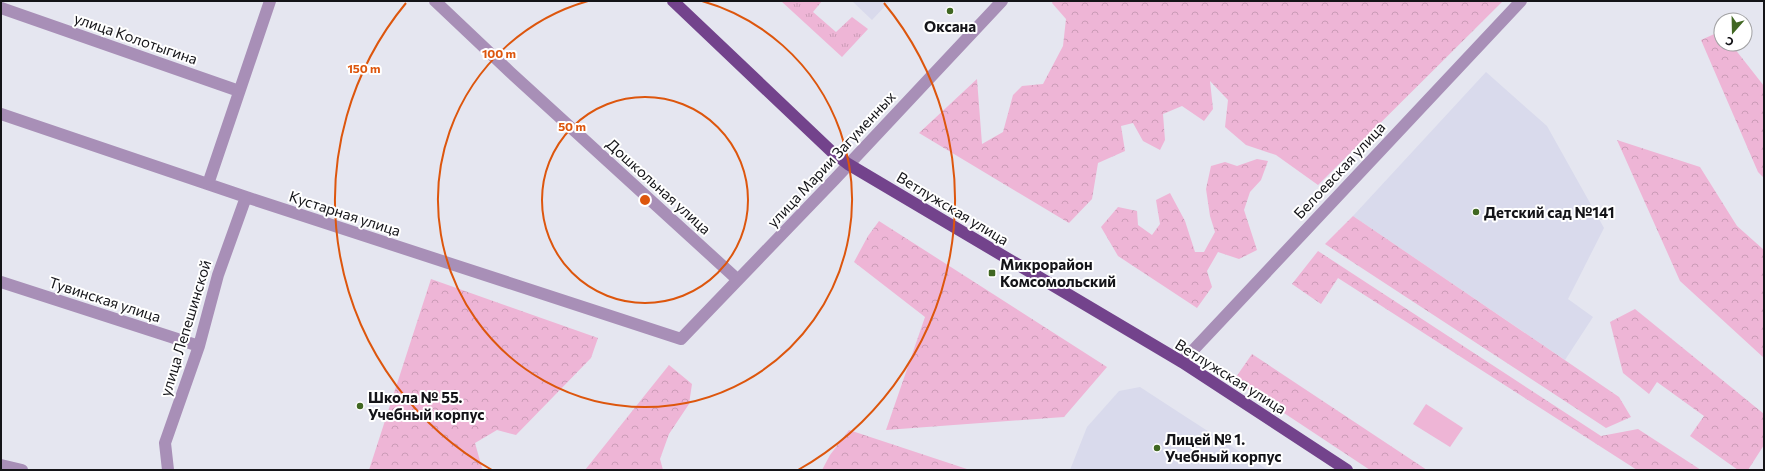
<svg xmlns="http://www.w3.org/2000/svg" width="1765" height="471" font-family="Commissioner,sans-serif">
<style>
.built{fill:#d9daec}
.forest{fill:url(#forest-crowns)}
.park{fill:url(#park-tufts)}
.pitch{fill:#eeb5d6}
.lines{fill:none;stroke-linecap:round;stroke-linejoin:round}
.minor{stroke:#a88fb7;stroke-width:12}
.major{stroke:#73438c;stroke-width:12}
.ring{fill:none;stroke:#dd560d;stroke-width:2}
.poi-dot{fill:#406722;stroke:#fff;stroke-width:1.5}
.labels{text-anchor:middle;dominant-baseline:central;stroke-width:4;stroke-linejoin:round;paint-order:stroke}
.poi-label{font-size:15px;font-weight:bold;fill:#141418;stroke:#fff;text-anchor:start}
.street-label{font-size:15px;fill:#141418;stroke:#fff}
.centre{fill:#dd560d;stroke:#fff;stroke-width:2}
.ring-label{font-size:12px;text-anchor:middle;font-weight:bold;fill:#dd560d;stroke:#fff;stroke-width:4;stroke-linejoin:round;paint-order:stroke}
</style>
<defs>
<pattern id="forest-crowns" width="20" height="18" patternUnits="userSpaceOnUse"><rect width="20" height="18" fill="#eeb5d6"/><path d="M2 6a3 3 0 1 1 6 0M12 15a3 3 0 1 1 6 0" fill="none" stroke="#cb9bb7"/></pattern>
<pattern id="park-tufts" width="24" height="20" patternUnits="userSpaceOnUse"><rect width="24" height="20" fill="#eeb5d6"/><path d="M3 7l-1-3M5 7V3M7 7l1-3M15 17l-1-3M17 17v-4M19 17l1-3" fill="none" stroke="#cb9bb7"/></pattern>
</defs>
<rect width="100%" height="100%" fill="#e5e6f0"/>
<!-- built -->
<path class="built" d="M 852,1 L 890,1 L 872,20 Z
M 1486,72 L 1547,126 L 1604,228 L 1568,299 L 1593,317 L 1565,360 L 1353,216 Z
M 1140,387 L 1183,415 L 1268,470 L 1070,470 L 1087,427 L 1119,391 Z"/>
<!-- forest -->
<path class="forest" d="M 1053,1 L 1503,1 L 1318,185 L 1276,155 L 1246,145 L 1225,127 L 1228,100 L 1210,81 L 1213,109 L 1204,121 L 1182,106 L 1163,114 L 1165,140 L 1160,150 L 1143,141 L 1133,123 L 1121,126 L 1125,151 L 1098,163 L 1092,199 L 1069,223 L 919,133 L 977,79 L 982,144 L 1003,132 L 1013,95 L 1022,86 L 1043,84 L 1063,46 L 1066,19 L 1052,3 Z
M 1721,31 L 1721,44 L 1731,44 L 1764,86 L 1764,178 L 1758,172 L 1701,40 Z
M 1617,140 L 1700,167 L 1737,226 L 1764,250 L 1764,358 L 1680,281 Z
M 1257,159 L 1268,161 L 1261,180 L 1250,192 L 1244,210 L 1257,250 L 1239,259 L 1218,252 L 1207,271 L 1212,287 L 1197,308 L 1118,256 L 1101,227 L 1118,207 L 1137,211 L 1138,225 L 1152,235 L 1160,224 L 1156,200 L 1170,193 L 1185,221 L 1195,252 L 1204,252 L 1215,232 L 1210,216 L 1206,189 L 1211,166 L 1225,162 L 1237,166 Z
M 1353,216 L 1619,397 L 1631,417 L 1606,428 L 1325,244 Z
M 879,221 L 1107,367 L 1064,417 L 886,430 L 925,317 L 854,262 L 868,236 Z
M 1318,251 L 1601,436 L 1638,429 L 1701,470 L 1637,470 L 1338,278 L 1321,304 L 1292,284 Z
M 431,279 L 598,338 L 591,358 L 516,435 L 497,430 L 475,443 L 482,468 L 481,470 L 369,470 Z
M 1635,309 L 1764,414 L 1764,445 L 1748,470 L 1738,470 L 1690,436 L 1704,416 L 1657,382 L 1649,394 L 1623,373 L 1610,322 Z
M 1252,354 L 1427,470 L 1370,470 L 1234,380 Z
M 669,365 L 692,384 L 689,404 L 669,434 L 660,459 L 663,470 L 585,470 Z
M 849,430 L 970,470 L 822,470 L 830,455 Z"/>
<!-- park -->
<path class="park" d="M 781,1 L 822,1 L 813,12 L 836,32 L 852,17 L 868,29 L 842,57 Z"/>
<!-- pitch -->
<path class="pitch" d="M 1426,404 L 1463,428 L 1450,447 L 1413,424 Z"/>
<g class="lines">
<!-- minor -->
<path class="minor" d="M 435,1 L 510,72 L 738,280
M 1,8 L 239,91
M 1,114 L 246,197 L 681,339 L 835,179 L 1002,1
M 208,184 L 270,1
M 1,282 L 199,346
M 1182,362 L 1521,1
M 1,465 L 22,470
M 168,470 L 165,443 L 199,346 L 218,275 L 246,197"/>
<!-- major -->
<path class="major" d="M 673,1 L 831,151 L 848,164 L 1182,362 L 1347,470"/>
</g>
<!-- distance rings -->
<g class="ring">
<circle cx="645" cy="200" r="103"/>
<path d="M702 1A207 207 0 1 1 588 1"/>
<path d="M492 470A310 310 0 0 1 406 3M884 3A310 310 0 0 1 798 470"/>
</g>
<!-- markers -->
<g class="poi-dot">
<circle cx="950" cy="11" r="4"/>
<circle cx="1476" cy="212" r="4"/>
<rect x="988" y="269" width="8" height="8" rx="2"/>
<circle cx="360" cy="406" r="4"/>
<circle cx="1157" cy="448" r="4"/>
</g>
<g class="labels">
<!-- poi labels -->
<g class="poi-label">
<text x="950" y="26" text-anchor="middle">Оксана</text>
<text x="1484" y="212">Детский сад №141</text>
<text x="1000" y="264">Микрорайон<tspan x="1000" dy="17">Комсомольский</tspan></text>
<text x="368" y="397">Школа № 55.<tspan x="368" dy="17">Учебный корпус</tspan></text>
<text x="1165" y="439">Лицей № 1.<tspan x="1165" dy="17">Учебный корпус</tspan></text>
</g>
<!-- street labels -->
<g class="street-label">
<text transform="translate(136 38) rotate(19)">улица Колотыгина</text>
<text transform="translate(831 159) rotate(-47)">улица Марии Загуменных</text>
<text transform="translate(1339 170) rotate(-47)">Белоевская улица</text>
<text transform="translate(659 186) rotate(42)">Дошкольная улица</text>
<text transform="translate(953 208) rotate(31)">Ветлужская улица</text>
<text transform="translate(345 213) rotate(18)">Кустарная улица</text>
<text transform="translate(105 299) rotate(18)">Тувинская улица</text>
<text transform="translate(185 328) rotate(-73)">улица Лепешинской</text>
<text transform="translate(1231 376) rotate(32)">Ветлужская улица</text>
</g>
</g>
<circle cx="645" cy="200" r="6" class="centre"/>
<g class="ring-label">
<text x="499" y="58">100 m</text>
<text x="364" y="73">150 m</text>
<text x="572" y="131">50 m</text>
</g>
<!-- border -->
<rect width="1765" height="471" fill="none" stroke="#141418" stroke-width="4"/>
<!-- north arrow -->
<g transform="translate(1733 32) rotate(200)"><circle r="19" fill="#ffffff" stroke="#a1a1a3"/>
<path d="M0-3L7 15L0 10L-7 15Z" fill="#406722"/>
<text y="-6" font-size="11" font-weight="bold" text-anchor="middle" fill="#141418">С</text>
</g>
</svg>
